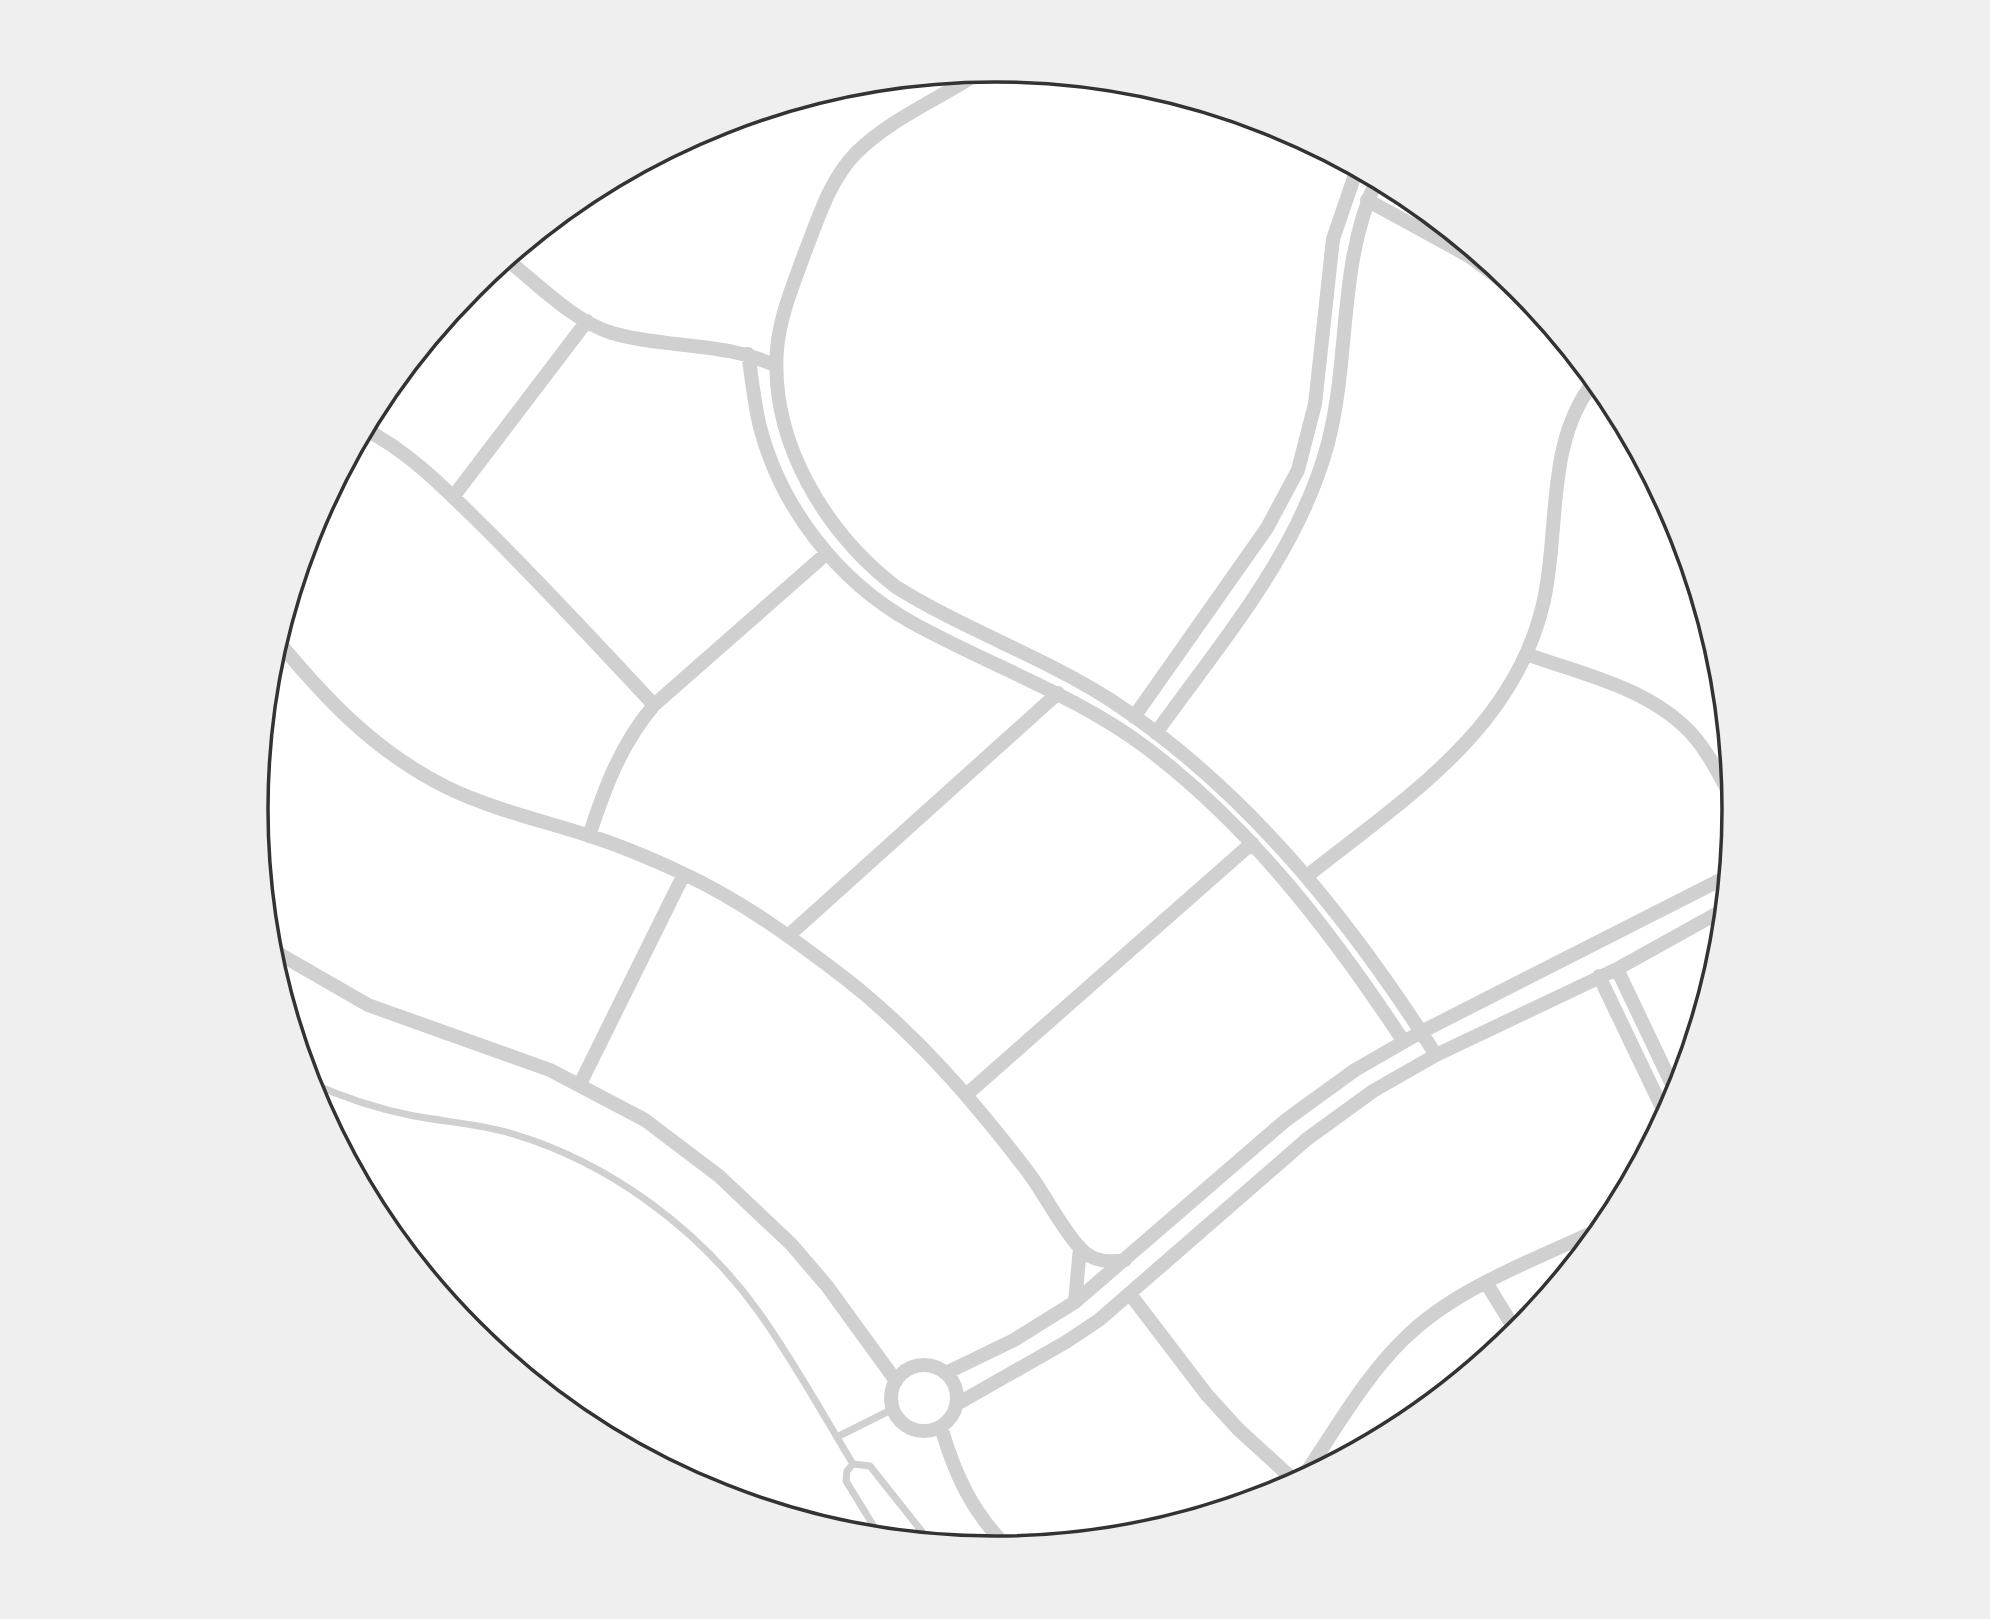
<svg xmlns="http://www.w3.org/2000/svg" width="1990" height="1619" font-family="Jost,sans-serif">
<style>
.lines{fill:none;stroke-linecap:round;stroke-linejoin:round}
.service{stroke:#d0d0d0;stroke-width:7}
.minor{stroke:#d0d0d0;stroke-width:14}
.rim{fill:none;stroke:#333;stroke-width:3.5}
</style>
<rect width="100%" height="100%" fill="#fff"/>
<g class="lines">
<!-- service -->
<path class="service" d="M 309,1082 C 342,1097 378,1109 414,1116 C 447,1122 481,1124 513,1134 C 610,1163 699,1229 758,1311 C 793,1360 822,1413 853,1464
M 837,1437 L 893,1409
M 881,1538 L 846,1481 L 847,1471 L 853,1464 L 870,1466 L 931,1543"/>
<!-- minor -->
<path class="minor" d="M 981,71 C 940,99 891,118 856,153 C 829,181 819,217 805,252 C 794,283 780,315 777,349 C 770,442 825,532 896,587 C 965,630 1044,657 1112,701 C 1248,791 1350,920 1436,1055
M 1367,200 L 1469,256 L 1529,300
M 506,259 C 538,284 573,321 612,333 C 667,349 724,341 776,366
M 748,354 C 752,378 754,403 760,427 C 781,508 838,581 911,622 C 990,666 1075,694 1148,749 C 1253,829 1332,933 1404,1042
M 364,429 C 411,452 451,495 488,531 C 545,588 599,646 654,705
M 453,497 L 587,321
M 277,640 C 327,701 377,753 448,788 C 492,809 540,820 587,835 C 619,845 652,859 682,873 C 741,900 795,940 846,979 C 916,1034 974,1101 1028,1172 C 1046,1196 1060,1226 1080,1248 C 1091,1261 1109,1263 1125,1260
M 1526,654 C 1582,674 1649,688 1691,733 C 1709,753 1721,778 1734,802
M 1134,717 L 1267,528 L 1298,470 L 1315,404 L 1333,239 L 1357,169
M 1156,733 C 1221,642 1299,553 1328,443 C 1351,353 1337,267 1377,179
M 589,836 C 605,787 621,744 654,705 L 827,553
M 1307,876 C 1404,799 1516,729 1544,600 C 1560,527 1545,442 1595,380
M 788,936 L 1058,693
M 269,948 L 368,1005 L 550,1070 L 645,1120 L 719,1176 L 791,1244 L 827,1286 L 896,1381
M 1617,969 L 1677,1095
M 1599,976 L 1666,1116
M 580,1084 L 684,874
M 966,1095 L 1252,843
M 1487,1284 L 1517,1333
M 1130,1294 L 1207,1395 L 1238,1429 L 1297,1483
M 1075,1302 L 1080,1248
M891 1398a33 33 0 1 1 66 0a33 33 0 1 1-66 0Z
M 946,1373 L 1014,1340 L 1075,1302 L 1286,1120 L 1355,1070 L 1421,1032 L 1728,876
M 957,1404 L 1066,1342 L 1099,1320 L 1307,1139 L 1373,1091 L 1436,1055 L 1617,969 L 1725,909
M 941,1427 C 955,1475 972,1512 1008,1548
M 1301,1480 C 1333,1434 1365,1376 1405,1338 C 1458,1286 1538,1259 1604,1227"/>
</g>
<!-- crop -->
<path d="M0 0H1990V1619H0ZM268 809a727 727 0 1 1 1454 0a727 727 0 1 1-1454 0Z" fill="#efefef" fill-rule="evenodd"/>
<path class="rim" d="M268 809a727 727 0 1 1 1454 0a727 727 0 1 1-1454 0Z"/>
</svg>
